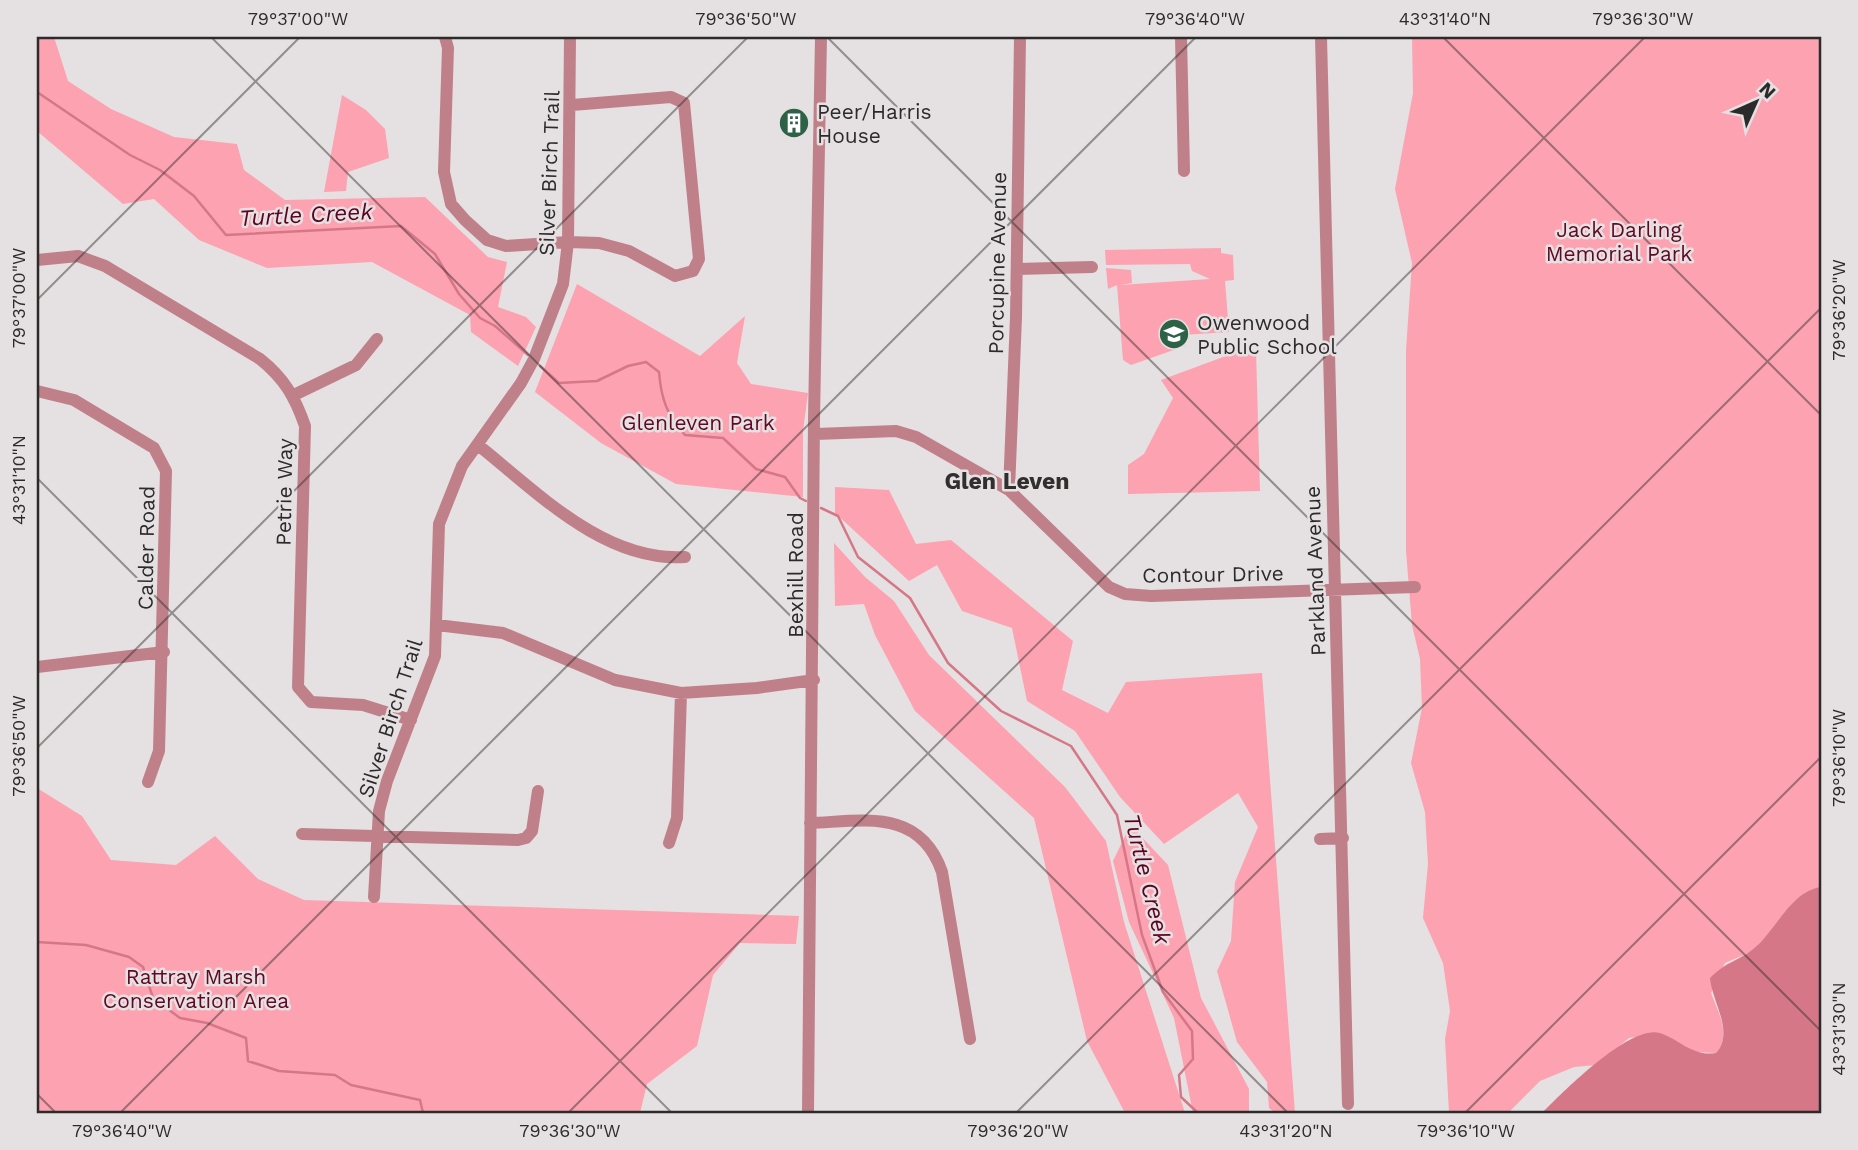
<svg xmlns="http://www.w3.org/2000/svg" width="1858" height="1150" font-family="'Work Sans',sans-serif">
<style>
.green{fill:#fda2b0}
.water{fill:#d57787}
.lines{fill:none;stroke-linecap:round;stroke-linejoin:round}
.stream{stroke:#d57787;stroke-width:2.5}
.minor{stroke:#c08089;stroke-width:12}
.ticks{fill:none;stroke:#2c2b2b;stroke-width:2;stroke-opacity:0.45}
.labels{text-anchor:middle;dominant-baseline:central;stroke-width:5;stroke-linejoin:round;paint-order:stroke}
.poi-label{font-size:21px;fill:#2c2b2b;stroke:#e5e0e1;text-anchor:start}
.street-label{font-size:21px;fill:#2c2b2b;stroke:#e5e0e1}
.park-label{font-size:21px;fill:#600824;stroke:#e5e0e1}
.water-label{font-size:23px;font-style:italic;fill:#5a0220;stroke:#e5e0e1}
.neighbourhood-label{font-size:23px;font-weight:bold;fill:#312e2e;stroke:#e5e0e1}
.neatline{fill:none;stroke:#2c2b2b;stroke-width:2.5}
.ticks-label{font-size:18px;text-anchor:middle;fill:#2c2b2b}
</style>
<rect width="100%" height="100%" fill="#e5e0e1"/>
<!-- green -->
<path class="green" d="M 37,37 L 54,37 L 68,81 L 111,109 L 174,137 L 237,144 L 244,170 L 285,200 L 425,197 L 488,257 L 507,262 L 498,307 L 526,317 L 536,327 L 518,366 L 471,332 L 470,315 L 372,262 L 267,268 L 199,240 L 154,199 L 123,204 L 37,131 Z
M 1412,37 L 1821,37 L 1821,887 C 1789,892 1775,934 1751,951 C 1743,956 1733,959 1725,963 L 1711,993 C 1718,1012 1732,1035 1716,1053 L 1696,1052 L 1670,1038 L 1650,1035 L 1629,1038 L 1596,1065 L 1574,1067 L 1540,1081 L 1508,1113 L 1449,1113 L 1445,1039 L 1450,1011 L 1443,963 L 1423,918 L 1428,864 L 1425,812 L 1411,763 L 1422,708 L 1420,659 L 1412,625 L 1406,551 L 1406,350 L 1412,263 L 1395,189 L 1413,93 Z
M 342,95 L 366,110 L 385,129 L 389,158 L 348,172 L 346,191 L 324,192 Z
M 1221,248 L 1221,253 L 1233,255 L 1234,280 L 1225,281 L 1229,332 L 1182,335 L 1185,346 L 1131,365 L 1123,360 L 1117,285 L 1108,289 L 1106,268 L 1131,270 L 1132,283 L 1120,285 L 1210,279 L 1192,271 L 1190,264 L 1106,265 L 1105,250 Z
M 577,284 L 700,356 L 745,316 L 737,363 L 751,384 L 808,393 L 803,431 L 803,497 L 676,484 L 601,443 L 535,392 Z
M 1242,350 L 1256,350 L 1260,491 L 1128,494 L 1128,465 L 1144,454 L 1173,398 L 1161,380 Z
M 835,487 L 889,490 L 916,544 L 951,540 L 1073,641 L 1062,690 L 1108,713 L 1126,682 L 1262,673 L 1295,1113 L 1275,1113 L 1269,1108 L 1267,1082 L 1237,1042 L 1217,971 L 1231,941 L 1235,882 L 1258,827 L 1238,793 L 1164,844 L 1120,797 L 1075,731 L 1027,701 L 1012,628 L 962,611 L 937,565 L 909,581 L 835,513 Z
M 834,543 L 865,577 L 894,601 L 929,655 L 1065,787 L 1106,841 L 1124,922 L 1185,1113 L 1125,1113 L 1087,1041 L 1034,818 L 915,711 L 875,635 L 864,604 L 835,606 Z
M 37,788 L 82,816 L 111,860 L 176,865 L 215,836 L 258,879 L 304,900 L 799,916 L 796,944 L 740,943 L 713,975 L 697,1046 L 647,1084 L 640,1113 L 37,1113 Z
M 1127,832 L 1137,832 L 1168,865 L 1201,998 L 1249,1089 L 1249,1113 L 1193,1113 L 1174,1018 L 1129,922 L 1113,861 Z"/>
<!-- water -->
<path class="water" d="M 1821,887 L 1821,1113 L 1542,1113 C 1563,1092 1630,1024 1660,1033 C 1680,1040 1694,1057 1716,1053 C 1735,1032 1712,1002 1710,978 C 1727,961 1736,962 1752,950 C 1775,933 1790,891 1821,887 Z"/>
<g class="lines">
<!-- stream -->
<path class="stream" d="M 37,92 L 130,155 L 160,170 L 194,196 L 226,235 L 401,226 L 435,254 L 459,294 L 480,318 L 495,326 L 528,355
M 540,366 L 559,383 L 597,381 L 628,366 L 646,362 L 659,372 C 661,398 667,416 685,435 L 723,438 L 756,469 L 785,477 L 800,498 L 806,501
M 821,508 L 838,516 L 858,557 L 910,598 L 948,663 L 1001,711 L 1071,746 L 1117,815 L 1142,935 L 1163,992 L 1192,1031 L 1193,1059 L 1179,1075 L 1181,1097 L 1198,1113
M 37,942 L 86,945 L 129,957 L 143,967 L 153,998 L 180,1018 L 207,1023 L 246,1038 L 248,1061 L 279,1071 L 335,1075 L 351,1085 L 420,1100 L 423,1113"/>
<!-- minor -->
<path class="minor" d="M 445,37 L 448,48 L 444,172 L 451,204 L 465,220 L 487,240 L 506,246 L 568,242 L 599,243 L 629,251 L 675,276 L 693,271 L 699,259 L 684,103 L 671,97 L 572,105
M 1181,37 L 1184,171
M 1321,37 L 1348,1104
M 37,260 L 78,256 L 105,266 L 260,359 C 284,378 295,397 305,426 L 298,687 L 311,702 L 363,705 L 411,720
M 1017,269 L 1092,267
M 37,391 L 74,400 L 154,448 L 166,471 L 159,751 L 148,782
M 294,395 L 356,365 L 377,339
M 816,434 L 896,431 L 916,437 L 1009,490 L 1109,587 L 1125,594 L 1151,596 L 1415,587
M 478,445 C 537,492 604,562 685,557
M 1009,490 L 1016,317 L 1020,37
M 437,625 L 503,633 L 615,680 L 681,693 L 757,688 L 814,680
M 37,667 L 164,652
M 810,823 C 865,821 920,808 942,872 L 970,1039
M 302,834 L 518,840 L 526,838 L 532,831 L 538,791
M 1320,839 L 1343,838
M 669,843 L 677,818 L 681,693
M 374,897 L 379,811 L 387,781 L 435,656 L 439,524 L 462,466 L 521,383 L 534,359 L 563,284 L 568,242 L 570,37
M 808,1113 L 814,419 L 821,37"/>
</g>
<!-- ticks -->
<path class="ticks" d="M 211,37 L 1288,1113M 827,37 L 1821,1031M 1443,37 L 1821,415M 37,300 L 300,37M 37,478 L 672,1113M 37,748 L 748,37M 37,1094 L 56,1113M 120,1113 L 1196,37M 568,1113 L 1645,37M 1016,1113 L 1821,308M 1465,1113 L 1821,757"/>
<!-- icons -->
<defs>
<g id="building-disc" transform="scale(1.575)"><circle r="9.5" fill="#2d6247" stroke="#e5e0e1"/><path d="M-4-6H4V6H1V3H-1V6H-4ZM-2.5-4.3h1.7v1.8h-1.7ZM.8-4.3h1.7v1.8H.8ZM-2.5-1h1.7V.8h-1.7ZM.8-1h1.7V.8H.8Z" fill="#fff"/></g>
<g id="school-disc" transform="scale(1.575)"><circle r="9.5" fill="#2d6247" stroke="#e5e0e1"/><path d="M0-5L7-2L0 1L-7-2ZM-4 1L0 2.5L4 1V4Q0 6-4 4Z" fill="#fff"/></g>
</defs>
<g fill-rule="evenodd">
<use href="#building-disc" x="794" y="123"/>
<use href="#school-disc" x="1174" y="334"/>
</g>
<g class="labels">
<!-- poi labels -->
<g class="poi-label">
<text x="817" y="111">Peer/Harris<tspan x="817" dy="24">House</tspan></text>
<text x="1197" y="322">Owenwood<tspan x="1197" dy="24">Public School</tspan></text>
</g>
<!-- street labels -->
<g class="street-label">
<text transform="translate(549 173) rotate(-88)">Silver Birch Trail</text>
<text transform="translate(997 263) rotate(-89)">Porcupine Avenue</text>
<text transform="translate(284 492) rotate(-89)">Petrie Way</text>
<text transform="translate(146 548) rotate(-89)">Calder Road</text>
<text transform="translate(1315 571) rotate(-92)">Parkland Avenue</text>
<text transform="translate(1213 574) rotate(-1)">Contour Drive</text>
<text transform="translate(795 575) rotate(-90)">Bexhill Road</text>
<text transform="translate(390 718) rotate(-72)">Silver Birch Trail</text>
</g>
<!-- park labels -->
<g class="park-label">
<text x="1619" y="229">Jack Darling<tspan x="1619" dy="24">Memorial Park</tspan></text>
<text x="698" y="422">Glenleven Park</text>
<text x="196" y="976">Rattray Marsh<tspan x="196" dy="24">Conservation Area</tspan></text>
</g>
<!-- water labels -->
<g class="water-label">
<text transform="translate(306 215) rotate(-3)">Turtle Creek</text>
<text transform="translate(1147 879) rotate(76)">Turtle Creek</text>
</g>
<!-- neighbourhood labels -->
<g class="neighbourhood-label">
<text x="1007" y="481">Glen Leven</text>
</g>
</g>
<!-- border -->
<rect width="1858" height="1150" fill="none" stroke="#e5e0e1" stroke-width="77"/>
<!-- north arrow -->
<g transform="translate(1756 102) rotate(45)" stroke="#e5e0e1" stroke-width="5" paint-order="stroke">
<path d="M0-5L12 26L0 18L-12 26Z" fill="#2c2b2b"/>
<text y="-10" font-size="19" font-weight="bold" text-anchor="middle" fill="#2c2b2b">N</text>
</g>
<rect x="38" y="38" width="1782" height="1074" class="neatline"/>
<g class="ticks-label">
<text x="298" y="25">79°37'00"W</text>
<text x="746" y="25">79°36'50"W</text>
<text x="1195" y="25">79°36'40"W</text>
<text x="1445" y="25">43°31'40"N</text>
<text x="1643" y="25">79°36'30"W</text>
<text transform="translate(19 298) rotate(-90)" y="6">79°37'00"W</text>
<text transform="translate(1839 310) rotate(-90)" y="6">79°36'20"W</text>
<text transform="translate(19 480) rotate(-90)" y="6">43°31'10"N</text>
<text transform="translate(19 746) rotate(-90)" y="6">79°36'50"W</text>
<text transform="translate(1839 758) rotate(-90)" y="6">79°36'10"W</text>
<text transform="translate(1839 1029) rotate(-90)" y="6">43°31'30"N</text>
<text x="122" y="1137">79°36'40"W</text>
<text x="570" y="1137">79°36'30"W</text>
<text x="1018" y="1137">79°36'20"W</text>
<text x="1286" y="1137">43°31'20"N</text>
<text x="1466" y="1137">79°36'10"W</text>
</g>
</svg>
